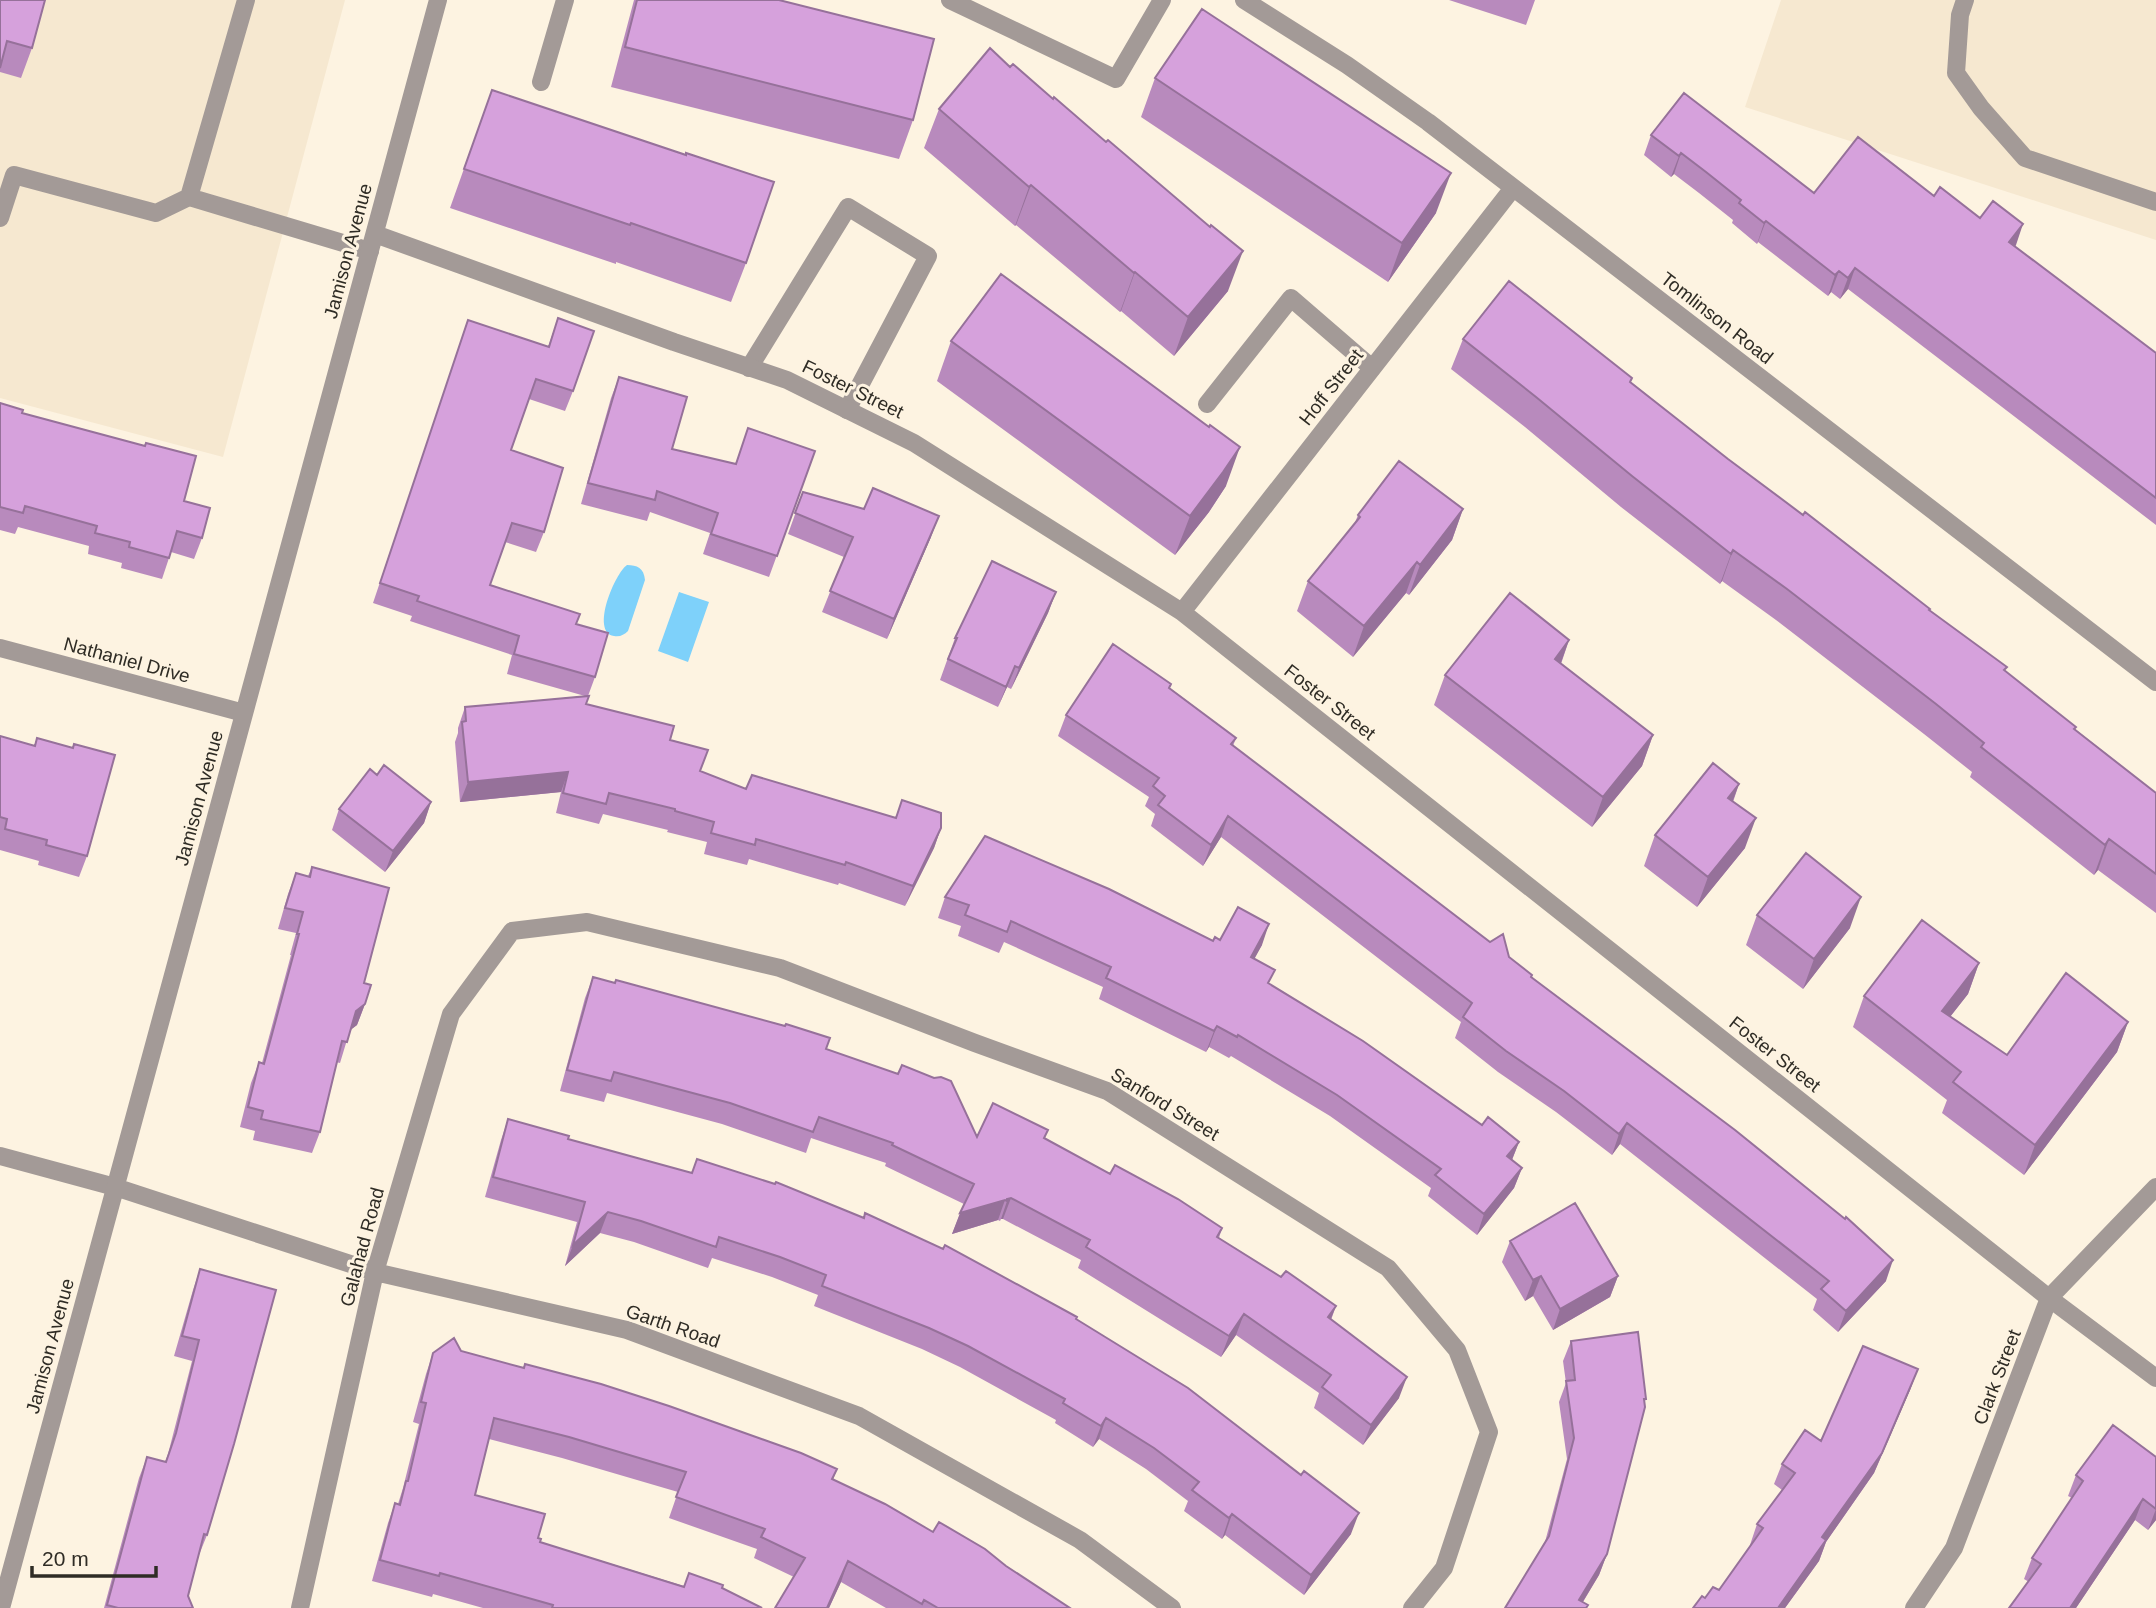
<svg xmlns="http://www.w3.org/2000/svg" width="2156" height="1608" font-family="Arial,sans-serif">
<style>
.built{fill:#f6e8d0}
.water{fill:#7ed1fa}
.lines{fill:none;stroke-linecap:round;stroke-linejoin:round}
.service{stroke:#a39a97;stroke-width:18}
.minor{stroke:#a39a97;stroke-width:18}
.wall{fill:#b88abd}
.shaded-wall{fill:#96719a}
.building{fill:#d6a1dc;stroke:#96719a;stroke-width:2}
.labels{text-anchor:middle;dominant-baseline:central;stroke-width:6;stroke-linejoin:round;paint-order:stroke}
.street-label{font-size:19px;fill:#2f2c25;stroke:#fdf3e1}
</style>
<rect width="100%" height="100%" fill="#fdf3e1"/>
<!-- built -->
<path class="built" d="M 0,0 L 345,0 L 223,457 L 0,398 Z
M 1781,0 L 2156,0 L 2156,240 L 1745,107 Z"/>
<!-- water -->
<path class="water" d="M 627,565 C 637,565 644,568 645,580 L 628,631 C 624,635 620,637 614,636 C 590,632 615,573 627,565 Z
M 679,592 L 709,602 L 688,662 L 658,651 Z"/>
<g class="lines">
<!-- service -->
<path class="service" d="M 950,0 L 1116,79 L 1162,0
M 1965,0 L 1960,15 L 1956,73 L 1981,108 L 2025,158 L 2156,202
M 541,82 L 565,0
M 189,197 L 246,0
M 0,218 L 14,175 L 156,213 L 189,197 L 370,251
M 749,368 L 848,207 L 928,256 L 847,410
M 1207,404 L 1291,298 L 1372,368
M 0,1156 L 115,1187"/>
<!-- minor -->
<path class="minor" d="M 1244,0 L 1347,65 L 1428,122 L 2156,682
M 375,234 L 674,342 L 787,380 L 914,443 L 1182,612 L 2049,1298 L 2156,1378
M 1182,612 L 1513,188
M 0,648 L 244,713
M 115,1187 L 375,1272 L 627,1330 L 859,1416 L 1080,1540 L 1172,1608
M 1,1608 L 438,0
M 300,1608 L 375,1272 L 451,1014 L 512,931 L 587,922 L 780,968 L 975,1043 L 1107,1091 L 1388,1268 L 1457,1350 L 1489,1432 L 1444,1568 L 1412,1608
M 1914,1608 L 1954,1548 L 2049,1298 L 2156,1187"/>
</g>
<!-- wall -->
<path class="wall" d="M 0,0 L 32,48 L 21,78 L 0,72 Z
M 634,0 L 779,0 L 913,120 L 899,159 L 611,87 Z
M 1449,0 L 1535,0 L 1526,25 Z
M 1155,78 L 1436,213 L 1388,282 L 1141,117 Z
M 492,90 L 746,263 L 731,302 L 616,262 L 616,264 L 450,208 Z
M 939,109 L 1228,291 L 1174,356 L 1121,311 L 1120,312 L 1016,225 L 1015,226 L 924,148 Z
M 1651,135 L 1814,193 L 1934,196 L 2016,245 L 2015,246 L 2156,353 L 2156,525 L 1848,289 L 1840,299 L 1831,292 L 1828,296 L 1758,242 L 1757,244 L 1732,223 L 1733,220 L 1699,193 L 1674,174 L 1671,177 L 1644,155 Z
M 558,318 L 573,391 L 565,411 L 529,399 L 511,450 L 544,532 L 536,552 L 505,542 L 490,585 L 576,624 L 595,677 L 588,696 L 586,704 L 670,740 L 700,771 L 746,789 L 941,828 L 934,848 L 905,906 L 839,883 L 838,885 L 749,859 L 747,865 L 704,854 L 707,842 L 667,832 L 668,830 L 603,814 L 599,824 L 556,813 L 561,792 L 460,802 L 455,742 L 458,733 L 458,728 L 465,707 L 585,696 L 507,674 L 512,655 L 410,621 L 412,616 L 373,603 L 468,320 L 548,347 Z
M 1463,339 L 1631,382 L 1728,459 L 1930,611 L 2005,671 L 2075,729 L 2156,793 L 2156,913 L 2098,870 L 2094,875 L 1970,777 L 1972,772 L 1924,734 L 1776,620 L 1722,581 L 1720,584 L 1621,507 L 1525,427 L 1451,369 Z
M 951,341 L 1226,486 L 1209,512 L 1175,555 L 937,381 Z
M 619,377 L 672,449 L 735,464 L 815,451 L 769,577 L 703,554 L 710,533 L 650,512 L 647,521 L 581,504 L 611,398 Z
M 0,403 L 22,413 L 184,501 L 202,538 L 194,559 L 171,552 L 162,579 L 121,568 L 122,563 L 88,554 L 89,546 L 18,527 L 15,534 L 0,530 Z
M 803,492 L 931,537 L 887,639 L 822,612 L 844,557 L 788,534 Z
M 1463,509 L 1452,540 L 1409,595 L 1406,593 L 1353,657 L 1297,611 L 1308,581 L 1354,525 L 1358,515 Z
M 1056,592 L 1048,613 L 1011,689 L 1007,687 L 998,707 L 940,680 L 955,638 Z
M 1569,640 L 1561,664 L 1653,735 L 1642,766 L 1592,827 L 1434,705 L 1445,675 Z
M 1170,688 L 1236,738 L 1233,746 L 1509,957 L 1886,1281 L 1838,1332 L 1813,1310 L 1817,1299 L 1620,1144 L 1612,1155 L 1556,1112 L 1498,1072 L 1455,1038 L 1461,1022 L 1221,837 L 1203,866 L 1151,826 L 1155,814 L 1145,806 L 1149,797 L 1058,736 L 1066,715 Z
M 0,736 L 34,746 L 37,738 L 87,856 L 79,877 L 38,865 L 39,861 L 0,850 Z
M 377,775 L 431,802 L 424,823 L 385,872 L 332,830 L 339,809 Z
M 1739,784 L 1733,802 L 1745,848 L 1697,907 L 1644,866 L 1655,835 Z
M 312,867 L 364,983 L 365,1004 L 357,1025 L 350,1030 L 340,1063 L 336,1062 L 320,1132 L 312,1153 L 253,1140 L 255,1131 L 240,1127 L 251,1083 L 259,1062 L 262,1063 L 291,955 L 290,955 L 296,933 L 278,929 L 288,894 L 296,873 L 308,876 Z
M 945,897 L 1213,941 L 1220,940 L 1262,945 L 1254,958 L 1270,985 L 1482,1125 L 1519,1142 L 1512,1160 L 1522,1168 L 1514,1188 L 1477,1235 L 1428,1196 L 1431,1188 L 1330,1116 L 1231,1056 L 1229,1058 L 1209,1047 L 1206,1052 L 1099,999 L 1103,987 L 1004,942 L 999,953 L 958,936 L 961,926 L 938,918 Z
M 1757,915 L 1850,928 L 1803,989 L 1746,945 Z
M 1979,963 L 1968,994 L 1950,1017 L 2007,1055 L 2128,1022 L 2117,1052 L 2024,1175 L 1942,1113 L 1947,1100 L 1853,1027 L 1864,996 Z
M 593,977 L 826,1049 L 977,1137 L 1045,1138 L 1110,1174 L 1222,1228 L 1219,1238 L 1281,1277 L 1336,1306 L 1331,1320 L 1399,1398 L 1363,1445 L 1314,1408 L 1319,1393 L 1236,1335 L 1221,1357 L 1078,1268 L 1081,1260 L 1003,1219 L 1001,1219 L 1000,1221 L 998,1220 L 952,1234 L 964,1204 L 885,1166 L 886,1163 L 811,1138 L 806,1153 L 722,1124 L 607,1093 L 604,1102 L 560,1091 L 585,998 Z
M 508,1119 L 568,1139 L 1076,1319 L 1351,1534 L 1304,1595 L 1225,1535 L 1222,1539 L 1184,1511 L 1188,1501 L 1146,1469 L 1099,1439 L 1093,1447 L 1055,1423 L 1056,1420 L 960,1367 L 922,1349 L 814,1306 L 818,1295 L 772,1277 L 712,1258 L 708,1268 L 634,1242 L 600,1233 L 565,1266 L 577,1222 L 485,1197 L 501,1140 Z
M 1510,1241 L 1618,1276 L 1610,1297 L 1553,1330 L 1533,1296 L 1525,1301 L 1502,1262 Z
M 200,1269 L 207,1535 L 199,1555 L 188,1596 L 193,1608 L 104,1608 L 139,1478 L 147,1457 L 165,1462 L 168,1454 L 192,1361 L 174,1356 L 193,1290 Z
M 1638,1332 L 1646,1399 L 1644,1403 L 1645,1407 L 1607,1554 L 1599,1575 L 1583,1602 L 1588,1605 L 1587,1608 L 1505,1608 L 1545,1542 L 1567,1459 L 1559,1402 L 1566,1383 L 1563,1361 L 1571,1341 Z
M 461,1351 L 837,1469 L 833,1480 L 933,1532 L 1006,1566 L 1070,1608 L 886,1608 L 841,1582 L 829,1608 L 775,1608 L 794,1577 L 754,1558 L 757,1549 L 669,1518 L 678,1492 L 562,1458 L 489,1439 L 475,1495 L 538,1538 L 540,1542 L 684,1586 L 722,1588 L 762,1608 L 483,1608 L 433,1594 L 432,1597 L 372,1581 L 388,1523 L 395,1503 L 398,1504 L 403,1488 L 419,1424 L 413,1422 L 426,1374 L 433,1353 Z
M 1918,1369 L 1910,1390 L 1874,1473 L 1826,1542 L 1819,1561 L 1785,1608 L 1693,1608 L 1705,1598 L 1719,1590 L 1751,1545 L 1750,1545 L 1757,1524 L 1782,1490 L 1774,1484 L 1782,1464 L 1821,1441 Z
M 2156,1457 L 2156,1520 L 2148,1530 L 2135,1520 L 2076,1608 L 2009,1608 L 2029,1582 L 2024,1579 L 2032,1558 L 2072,1498 L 2068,1496 L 2076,1475 Z"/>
<!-- shaded-wall -->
<path class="shaded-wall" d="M 1681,153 L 1674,174 L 1671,177 L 1679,156 Z
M 1451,173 L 1436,213 L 1388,282 L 1402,243 Z
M 1031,185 L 1016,225 L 1015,226 L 1029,187 Z
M 1766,221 L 1758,242 L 1757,244 L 1764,223 Z
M 2023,224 L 2016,245 L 2002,263 L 2009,242 Z
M 1243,251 L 1228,291 L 1174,356 L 1188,317 Z
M 1855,268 L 1848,289 L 1840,299 L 1848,278 Z
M 1839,271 L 1831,292 L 1828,296 L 1835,275 Z
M 1135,272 L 1121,311 L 1120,312 L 1134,273 Z
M 1240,447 L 1226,486 L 1209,512 L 1175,555 L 1190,516 Z
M 1463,509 L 1452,540 L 1409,595 L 1420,565 Z
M 939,516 L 931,537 L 887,639 L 894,619 Z
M 1733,550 L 1722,581 L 1720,584 L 1731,554 Z
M 1417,562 L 1406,593 L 1353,657 L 1364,626 Z
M 1056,592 L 1048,613 L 1011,689 L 1019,668 Z
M 1569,640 L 1558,671 L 1555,659 Z
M 1015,666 L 1007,687 L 998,707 L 1006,687 Z
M 1653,735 L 1642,766 L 1592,827 L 1603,797 Z
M 568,772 L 561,792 L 460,802 L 468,782 Z
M 1739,784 L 1728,814 L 1728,798 Z
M 431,802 L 424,823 L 385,872 L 393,851 Z
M 1228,816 L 1221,837 L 1203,866 L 1211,845 Z
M 1756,818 L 1745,848 L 1697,907 L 1708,877 Z
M 941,828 L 934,848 L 905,906 L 913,886 Z
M 2109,839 L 2098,870 L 2094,875 L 2105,845 Z
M 1861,897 L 1850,928 L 1803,989 L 1814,959 Z
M 1269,924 L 1262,945 L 1244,978 L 1251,957 Z
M 1979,963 L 1968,994 L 1931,1041 L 1942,1011 Z
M 365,1004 L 357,1025 L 348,1032 L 356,1011 Z
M 2128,1022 L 2117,1052 L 2024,1175 L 2035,1145 Z
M 1217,1026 L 1209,1047 L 1206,1052 L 1214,1031 Z
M 1627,1123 L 1620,1144 L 1612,1155 L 1619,1134 Z
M 1519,1142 L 1511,1162 L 1507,1156 Z
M 1522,1168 L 1514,1188 L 1477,1235 L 1484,1214 Z
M 1011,1198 L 1003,1219 L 1001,1219 L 1007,1201 L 1007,1199 Z
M 1005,1200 L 998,1220 L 952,1234 L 960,1213 Z
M 608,1212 L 600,1233 L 565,1266 L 573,1245 Z
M 1893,1260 L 1886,1281 L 1838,1332 L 1846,1311 Z
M 1541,1276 L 1533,1296 L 1525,1301 L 1533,1280 Z
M 1618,1276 L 1610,1297 L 1553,1330 L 1560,1309 Z
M 1336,1306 L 1328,1326 L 1328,1317 Z
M 1244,1314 L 1236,1335 L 1221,1357 L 1229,1336 Z
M 1918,1369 L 1910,1390 L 1874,1473 L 1826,1542 L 1819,1561 L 1785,1608 L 1778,1608 L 1822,1537 Z
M 1407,1377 L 1399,1398 L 1363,1445 L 1371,1425 Z
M 1106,1418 L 1099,1439 L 1093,1447 L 1101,1426 Z
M 2143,1499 L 2135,1520 L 2076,1608 L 2070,1608 Z
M 2156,1509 L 2156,1520 L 2148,1530 Z
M 1359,1513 L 1351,1534 L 1304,1595 L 1311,1575 Z
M 1232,1514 L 1225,1535 L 1222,1539 L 1229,1518 Z
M 1607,1554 L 1599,1575 L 1579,1608 L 1579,1600 Z
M 848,1561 L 841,1582 L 829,1608 L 827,1608 Z"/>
<!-- building -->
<path class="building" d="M 0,0 L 45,0 L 32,48 L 7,41 L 0,68 Z
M 637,0 L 779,0 L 934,39 L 913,120 L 625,47 Z
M 1202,9 L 1451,173 L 1402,243 L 1155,78 Z
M 990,48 L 1010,67 L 1013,64 L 1053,99 L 1054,97 L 1106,142 L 1108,140 L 1210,227 L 1211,225 L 1243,251 L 1188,317 L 1135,272 L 1134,273 L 1031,185 L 1029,187 L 939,109 Z
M 492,90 L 686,155 L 686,153 L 774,182 L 746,263 L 631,223 L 630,225 L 464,169 Z
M 1684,93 L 1814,193 L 1858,137 L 1934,196 L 1940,187 L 1980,218 L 1993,201 L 2023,224 L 2009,242 L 2156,353 L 2156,498 L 1855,268 L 1848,278 L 1839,271 L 1835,275 L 1766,221 L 1764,223 L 1739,203 L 1741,200 L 1706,172 L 1681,153 L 1679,156 L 1651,135 Z
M 1001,274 L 1209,427 L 1210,425 L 1240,447 L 1223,472 L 1190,516 L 951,341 Z
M 1509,281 L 1632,378 L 1630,382 L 1728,459 L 1803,515 L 1805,512 L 1930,609 L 1929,610 L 2007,667 L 2004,670 L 2076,727 L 2074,729 L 2156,793 L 2156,874 L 2109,839 L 2105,845 L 1981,747 L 1984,743 L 1936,704 L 1787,589 L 1733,550 L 1731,554 L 1632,476 L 1536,397 L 1463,339 Z
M 558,318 L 594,331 L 573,391 L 536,379 L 511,450 L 563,468 L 544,532 L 512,523 L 490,585 L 580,614 L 576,624 L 608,633 L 595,677 L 514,654 L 519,636 L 417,601 L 419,596 L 380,583 L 468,320 L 549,347 Z
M 619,377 L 687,397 L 672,449 L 736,464 L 748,428 L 815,451 L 777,556 L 711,534 L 718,513 L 657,491 L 655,500 L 588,483 Z
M 0,403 L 23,410 L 22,413 L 145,446 L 146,443 L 196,456 L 184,501 L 210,508 L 202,538 L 177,531 L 169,558 L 129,547 L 130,542 L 95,533 L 97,526 L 25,506 L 23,513 L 0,507 Z
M 1399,461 L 1463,509 L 1420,565 L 1417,562 L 1364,626 L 1308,581 L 1360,517 L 1358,515 Z
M 873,488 L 939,516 L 894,619 L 830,591 L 853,537 L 795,513 L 803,492 L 864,509 Z
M 992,561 L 1056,592 L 1019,668 L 1015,666 L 1006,687 L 948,659 L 957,638 L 955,638 Z
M 1510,593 L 1569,640 L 1555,659 L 1653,735 L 1603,797 L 1445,675 Z
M 1113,644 L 1171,684 L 1169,688 L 1236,738 L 1231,744 L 1490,942 L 1503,934 L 1509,957 L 1532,975 L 1531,977 L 1735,1130 L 1845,1219 L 1846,1217 L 1893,1260 L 1846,1311 L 1821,1289 L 1829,1281 L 1627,1123 L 1619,1134 L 1564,1091 L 1506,1051 L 1463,1017 L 1472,1003 L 1228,816 L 1211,845 L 1158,805 L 1165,796 L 1153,786 L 1159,778 L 1066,715 Z
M 589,696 L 586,704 L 674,726 L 670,740 L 708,750 L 700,771 L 746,789 L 752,775 L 896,818 L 902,800 L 941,813 L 941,828 L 913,886 L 846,862 L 845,865 L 756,839 L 755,845 L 711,833 L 714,822 L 675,811 L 675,809 L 609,793 L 606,804 L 563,793 L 568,772 L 468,782 L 462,722 L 466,721 L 465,707 Z
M 0,736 L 35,746 L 37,738 L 73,748 L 74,744 L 115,755 L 87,856 L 46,845 L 47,840 L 5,829 L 7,819 L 0,817 Z
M 1713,763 L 1739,784 L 1728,798 L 1756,818 L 1708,877 L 1655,835 Z
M 384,765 L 431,802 L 393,851 L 339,809 L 370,769 L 377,775 Z
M 985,836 L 1109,889 L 1213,941 L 1215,937 L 1220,940 L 1238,907 L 1269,924 L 1251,957 L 1275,970 L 1268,983 L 1363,1041 L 1482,1125 L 1488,1117 L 1519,1142 L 1507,1156 L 1522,1168 L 1484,1214 L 1435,1175 L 1441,1169 L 1337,1095 L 1238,1035 L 1237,1037 L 1217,1026 L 1214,1031 L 1106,978 L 1111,967 L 1011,921 L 1007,932 L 965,915 L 969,905 L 945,897 Z
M 1806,853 L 1861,897 L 1814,959 L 1757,915 Z
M 312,867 L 389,888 L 364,983 L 371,985 L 365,1004 L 356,1011 L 347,1042 L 342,1041 L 320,1132 L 261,1119 L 263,1111 L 248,1107 L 259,1062 L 264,1064 L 299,934 L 297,934 L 303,912 L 285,908 L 296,873 L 310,877 Z
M 1922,920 L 1979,963 L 1942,1011 L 2007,1055 L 2066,973 L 2128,1022 L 2035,1145 L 1953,1082 L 1961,1072 L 1864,996 Z
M 593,977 L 615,983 L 616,980 L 785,1026 L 786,1024 L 830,1038 L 826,1049 L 898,1074 L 902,1065 L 934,1078 L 941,1077 L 951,1081 L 977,1137 L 993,1103 L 1048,1130 L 1044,1138 L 1110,1174 L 1115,1165 L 1178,1199 L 1222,1228 L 1217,1237 L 1281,1277 L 1286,1271 L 1336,1306 L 1328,1317 L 1407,1377 L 1371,1425 L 1322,1387 L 1331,1375 L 1244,1314 L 1229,1336 L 1086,1247 L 1090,1240 L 1011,1198 L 1007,1199 L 1007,1201 L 1005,1200 L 960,1213 L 974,1184 L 892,1145 L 893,1143 L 819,1117 L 813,1132 L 730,1103 L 614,1072 L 611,1081 L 567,1070 Z
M 508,1119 L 569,1136 L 568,1139 L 692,1173 L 697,1159 L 775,1184 L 776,1182 L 864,1218 L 865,1213 L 943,1249 L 945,1245 L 1077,1317 L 1076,1319 L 1188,1388 L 1301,1475 L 1304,1471 L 1359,1513 L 1311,1575 L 1232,1514 L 1229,1518 L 1192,1490 L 1199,1482 L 1154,1448 L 1106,1418 L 1101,1426 L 1063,1403 L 1065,1399 L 968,1346 L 929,1328 L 822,1286 L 826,1275 L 780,1257 L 719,1237 L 716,1247 L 641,1221 L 608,1212 L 573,1245 L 585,1202 L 493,1177 Z
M 1575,1203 L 1618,1276 L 1560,1309 L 1541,1276 L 1533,1280 L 1510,1241 Z
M 200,1269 L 276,1290 L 234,1444 L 207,1535 L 204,1534 L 188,1596 L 193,1608 L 118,1608 L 107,1605 L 147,1457 L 166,1462 L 176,1433 L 199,1340 L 182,1336 Z
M 1638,1332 L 1646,1399 L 1644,1399 L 1645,1407 L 1607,1554 L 1579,1600 L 1588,1605 L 1586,1608 L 1505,1608 L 1549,1536 L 1574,1438 L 1566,1381 L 1575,1380 L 1571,1341 Z
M 454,1338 L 461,1351 L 524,1368 L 525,1364 L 601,1384 L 669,1406 L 801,1453 L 837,1469 L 832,1479 L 885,1504 L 933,1532 L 939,1522 L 985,1549 L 1006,1566 L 1070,1608 L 938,1608 L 924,1600 L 922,1604 L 848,1561 L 827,1608 L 775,1608 L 805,1558 L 761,1537 L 765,1529 L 676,1497 L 686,1472 L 569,1437 L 494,1418 L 475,1495 L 545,1514 L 538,1538 L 541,1539 L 540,1542 L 684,1587 L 689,1573 L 723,1585 L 722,1588 L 762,1608 L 552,1608 L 553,1605 L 440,1573 L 439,1576 L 380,1560 L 395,1503 L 400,1505 L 406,1481 L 408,1481 L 426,1403 L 421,1402 L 433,1353 Z
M 1863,1346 L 1918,1369 L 1882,1453 L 1822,1537 L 1826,1540 L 1778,1608 L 1693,1608 L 1702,1596 L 1705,1598 L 1713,1587 L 1719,1590 L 1763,1528 L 1757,1524 L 1795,1473 L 1782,1464 L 1805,1430 L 1821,1441 Z
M 2113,1425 L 2156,1457 L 2156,1509 L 2143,1499 L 2070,1608 L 2009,1608 L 2041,1564 L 2032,1558 L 2083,1481 L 2076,1475 Z"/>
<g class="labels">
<!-- street labels -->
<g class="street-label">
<text transform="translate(348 251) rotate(-75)">Jamison Avenue</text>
<text transform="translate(1717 318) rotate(38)">Tomlinson Road</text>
<text transform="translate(1331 387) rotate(-52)">Hoff Street</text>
<text transform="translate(853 389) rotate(26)">Foster Street</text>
<text transform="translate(127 660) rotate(15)">Nathaniel Drive</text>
<text transform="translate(1330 702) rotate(38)">Foster Street</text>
<text transform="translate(199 798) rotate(-75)">Jamison Avenue</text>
<text transform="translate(1775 1054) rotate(38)">Foster Street</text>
<text transform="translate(1165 1104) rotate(31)">Sanford Street</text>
<text transform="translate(362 1247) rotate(-75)">Galahad Road</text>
<text transform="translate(673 1326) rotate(19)">Garth Road</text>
<text transform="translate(50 1346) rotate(-75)">Jamison Avenue</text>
<text transform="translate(1997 1377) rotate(-69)">Clark Street</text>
</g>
</g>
<!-- scale -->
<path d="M32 1566v10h124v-10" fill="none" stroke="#2f2c25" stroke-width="3.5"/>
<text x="42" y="1566" font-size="21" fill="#2f2c25" stroke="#fdf3e1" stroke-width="5" paint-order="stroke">20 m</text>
</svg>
